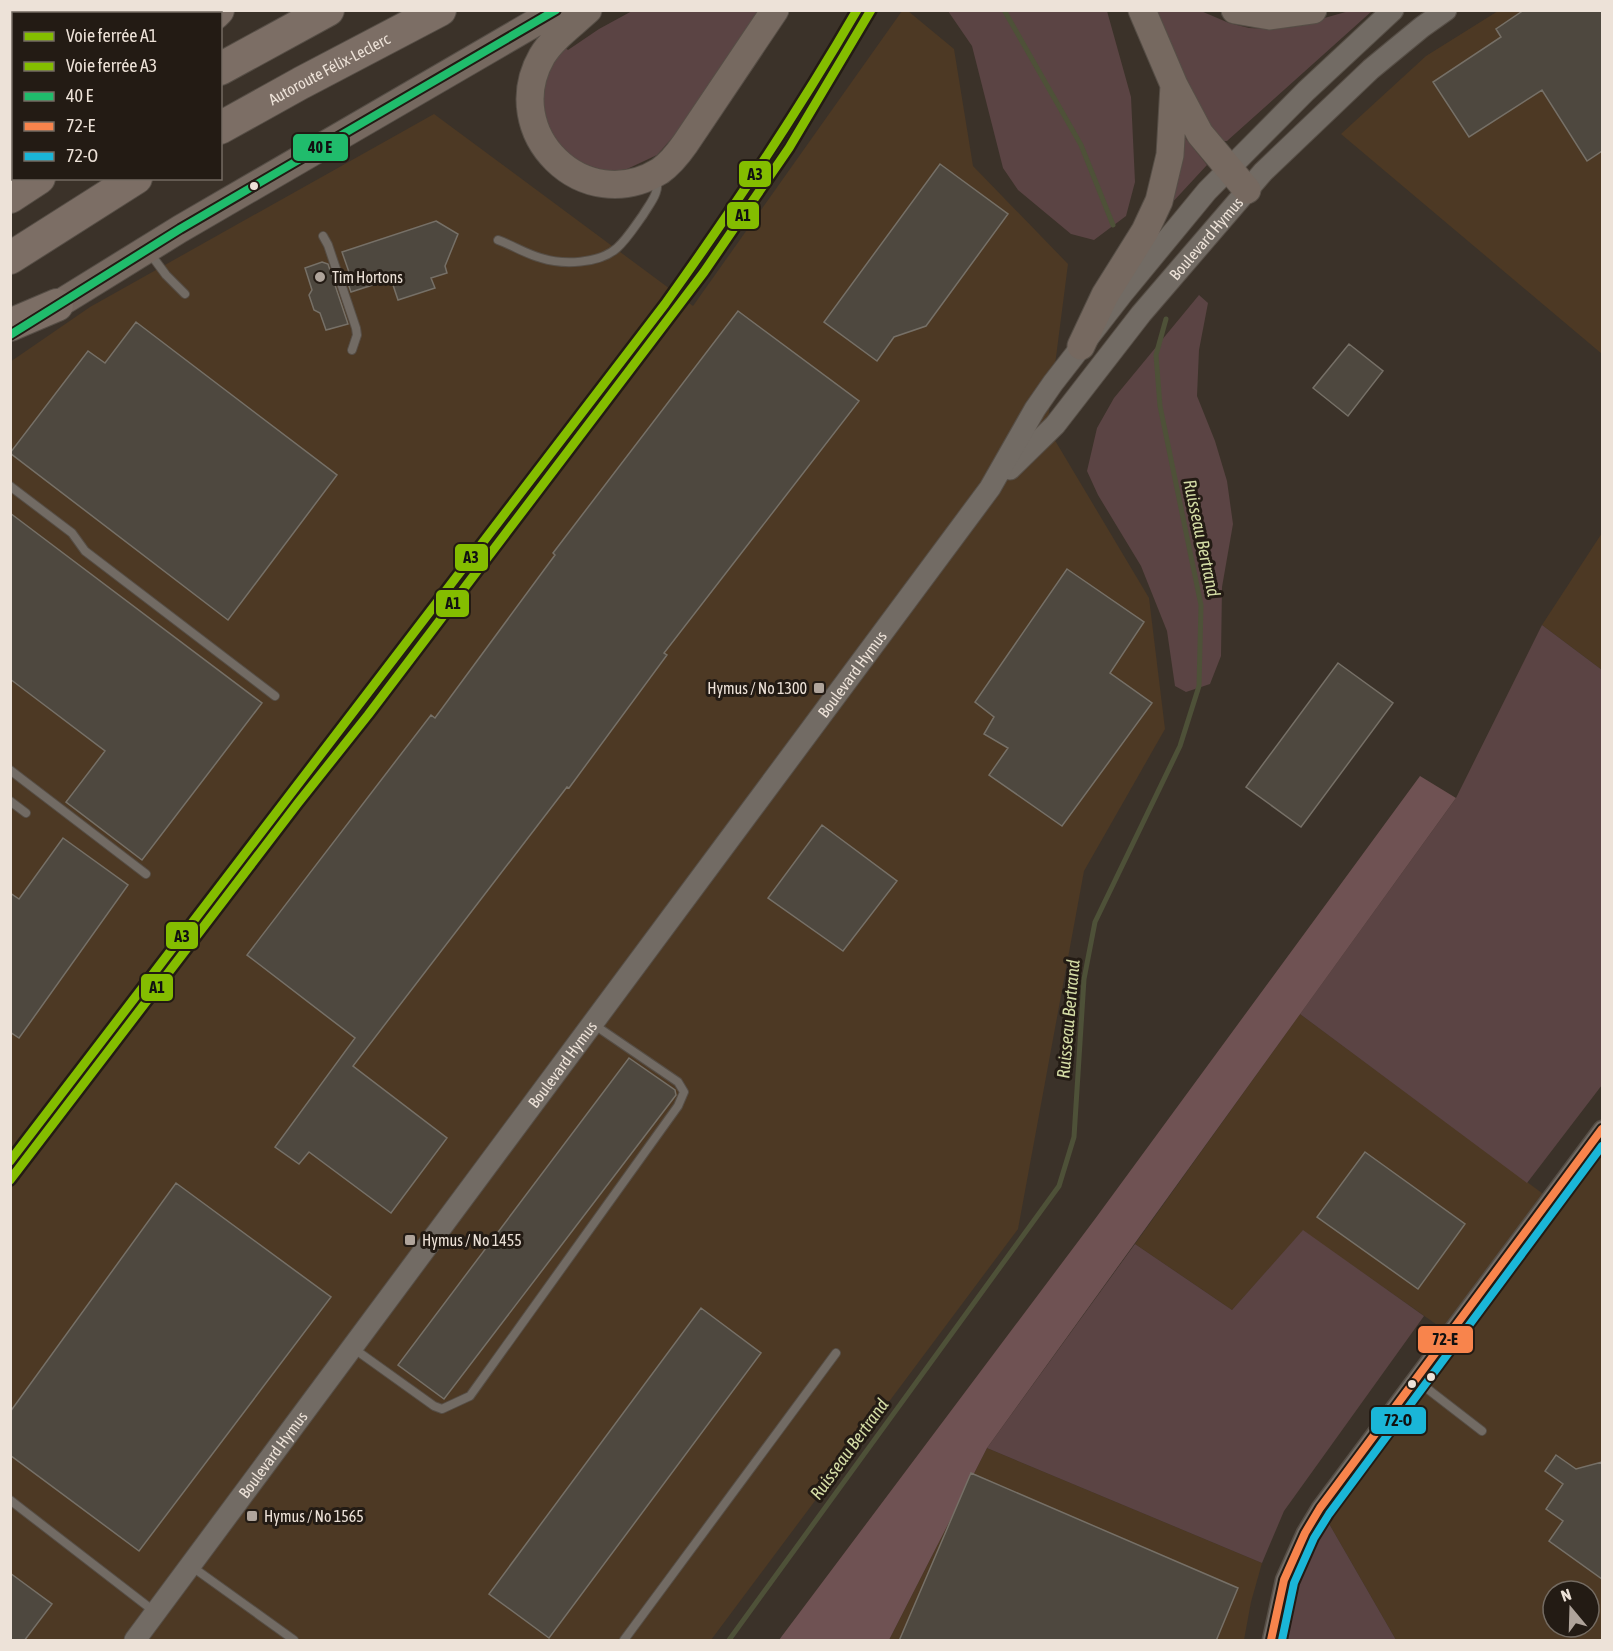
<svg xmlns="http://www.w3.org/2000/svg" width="1613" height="1651" font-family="'Asap Condensed',sans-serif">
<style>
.built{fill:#4d3924;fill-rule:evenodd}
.green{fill:#5b4444}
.forest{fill:#6f5253}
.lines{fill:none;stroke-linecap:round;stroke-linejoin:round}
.stream{stroke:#4e5138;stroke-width:5}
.building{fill:#4e483f;stroke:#767067;stroke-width:1.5}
.service-casing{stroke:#564e46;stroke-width:10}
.minor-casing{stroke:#564e46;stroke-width:19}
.tertiary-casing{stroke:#564e46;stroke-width:23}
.secondary-casing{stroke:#564e46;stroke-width:26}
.primary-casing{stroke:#564e46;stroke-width:29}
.motorway-casing{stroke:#564e46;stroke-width:34}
.service{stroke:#726b64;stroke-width:8}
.minor{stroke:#726b64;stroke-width:16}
.tertiary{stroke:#726b64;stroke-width:21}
.secondary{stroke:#796f68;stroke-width:24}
.primary{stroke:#766960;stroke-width:27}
.motorway{stroke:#7c6e65;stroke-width:32}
.bus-1-casing{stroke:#231b14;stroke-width:12}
.bus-2-casing{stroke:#231b14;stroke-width:12}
.bus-3-casing{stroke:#231b14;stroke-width:12}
.bus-1{stroke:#20bc6c;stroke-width:8}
.bus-2{stroke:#f8844c;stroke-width:8}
.bus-3{stroke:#1ab6d8;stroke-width:8}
.rail-1-casing{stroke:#231b14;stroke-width:14}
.rail-2-casing{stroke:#231b14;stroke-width:14}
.rail-1{stroke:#84bd00;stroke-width:9}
.rail-2{stroke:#84bd00;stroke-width:9}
.bus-dot{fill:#ede2d8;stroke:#231b14;stroke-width:2}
.poi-dot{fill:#afa49b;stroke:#231b14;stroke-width:2}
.labels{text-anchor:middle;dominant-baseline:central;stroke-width:6;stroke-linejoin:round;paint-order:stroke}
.street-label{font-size:16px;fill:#ede2d8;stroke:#231b14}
.poi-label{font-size:16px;fill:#ede2d8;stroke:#231b14;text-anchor:start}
.water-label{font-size:18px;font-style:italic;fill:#d4dca5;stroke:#231b14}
.line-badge{stroke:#231b14;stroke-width:2}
.pale-badge-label{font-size:16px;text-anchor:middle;font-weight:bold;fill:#111}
</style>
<rect width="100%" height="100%" fill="#3b3229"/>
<!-- built -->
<path class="built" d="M 11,11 L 153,11 L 148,14 L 14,14 L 14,98 L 11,100 Z
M 902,11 L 908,11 L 954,49 L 973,166 L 1068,264 L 1047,427 L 1149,598 L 1165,729 L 1084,871 L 1018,1229 L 711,1640 L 11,1640 L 10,362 L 90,307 L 434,114 L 693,306 Z
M 1498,11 L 1602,11 L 1602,354 L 1341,134 L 1426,56 Z
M 1602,533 L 1602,670 L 1542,625 Z
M 1300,1014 L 1562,1208 L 1602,1155 L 1602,1640 L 1396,1640 L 1320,1508 L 1453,1336 L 1303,1231 L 1232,1310 L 1135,1244 ZM 1553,1591 L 1589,1591 L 1589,1627 L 1553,1627 Z
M 987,1448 L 1262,1563 L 1251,1602 L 1244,1640 L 889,1640 Z"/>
<!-- green -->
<path class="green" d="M 632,11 L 762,11 L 680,129 L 657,155 L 627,169 L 609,172 L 575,161 L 548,136 L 538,85 L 560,44 L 568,50 L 599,29 Z
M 948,11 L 1107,11 L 1131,97 L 1135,182 L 1126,216 L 1094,240 L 1071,234 L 1018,190 L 1003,168 L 972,46 Z
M 1154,11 L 1201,11 L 1229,23 L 1249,28 L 1270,29 L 1293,27 L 1349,11 L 1372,11 L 1227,141 L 1221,141 L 1209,129 Z
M 1178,129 L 1207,165 L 1157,219 Z
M 1199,295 L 1208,303 L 1199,350 L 1197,396 L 1215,441 L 1227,481 L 1233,524 L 1222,587 L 1221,656 L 1210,684 L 1186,692 L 1175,686 L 1167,631 L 1141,566 L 1098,495 L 1087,471 L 1097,428 L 1114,398 Z
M 1542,625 L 1602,670 L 1602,1085 L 1527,1183 L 1300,1014 L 1456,798 Z
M 1303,1230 L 1424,1316 L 1284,1511 L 1262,1563 L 987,1448 L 1135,1244 L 1232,1310 Z
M 1320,1508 L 1396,1640 L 1271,1640 L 1284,1580 Z"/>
<!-- forest -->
<path class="forest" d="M 1420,776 L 1456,798 L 987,1448 L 889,1640 L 779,1640 L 1095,1219 Z"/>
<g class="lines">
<!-- stream -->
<path class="stream" d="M 1004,10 L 1081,145 L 1113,225
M 729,1640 L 1059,1186 L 1074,1137 L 1084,979 L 1095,922 L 1180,746 L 1199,686 L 1201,605 L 1160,406 L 1156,355 L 1166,319"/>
</g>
<!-- building -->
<path class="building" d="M 1524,10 L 1602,10 L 1602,151 L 1587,161 L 1542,90 L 1469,137 L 1433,82 L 1501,37 L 1496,29 Z
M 940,164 L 1008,214 L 926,326 L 894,337 L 877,361 L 824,322 Z
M 436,221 L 458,234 L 445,266 L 447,273 L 431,278 L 435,288 L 398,300 L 392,282 L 386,284 L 385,281 L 351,292 L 344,272 L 350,275 L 342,252 Z
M 322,262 L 328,264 L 348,324 L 326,330 L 320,313 L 314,310 L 309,295 L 312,290 L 305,268 Z
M 738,311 L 859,401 L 664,653 L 667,655 L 569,788 L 567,787 L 353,1066 L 447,1138 L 391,1213 L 309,1152 L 299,1164 L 275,1147 L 355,1038 L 247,955 L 431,715 L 435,718 L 555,555 L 553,553 Z
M 136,322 L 337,475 L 228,620 L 10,453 L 88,351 L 105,363 Z
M 1349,344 L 1383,371 L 1348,416 L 1313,388 Z
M 10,513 L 262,703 L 142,860 L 66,802 L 105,751 L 10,679 Z
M 1067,569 L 1144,622 L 1110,673 L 1152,703 L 1062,826 L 989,775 L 1008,748 L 984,734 L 994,717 L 975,702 Z
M 1338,663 L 1393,703 L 1301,827 L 1246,787 Z
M 822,825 L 897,881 L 843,951 L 768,898 Z
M 63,838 L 128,885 L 19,1038 L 10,1032 L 10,893 L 19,899 Z
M 629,1058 L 675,1090 L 676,1095 L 444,1399 L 398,1365 Z
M 1365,1152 L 1465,1224 L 1418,1289 L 1317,1217 Z
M 176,1183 L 331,1297 L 139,1551 L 10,1455 L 10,1412 Z
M 701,1308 L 761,1353 L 549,1638 L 489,1594 Z
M 1556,1455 L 1576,1469 L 1602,1462 L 1602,1579 L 1549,1541 L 1563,1521 L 1546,1509 L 1563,1484 L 1545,1471 Z
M 971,1473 L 1238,1588 L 1216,1641 L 899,1641 Z
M 10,1573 L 52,1604 L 24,1641 L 10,1641 Z"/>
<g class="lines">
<!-- service casing -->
<g class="service-casing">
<path id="service" d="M 157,10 L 159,14
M 323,236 L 328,245 L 356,328 L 357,335 L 352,350
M 498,240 C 512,245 526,254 541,258 C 563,265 599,264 617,248 C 627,239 635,226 643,215 C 650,203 661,192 656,177
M 149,252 L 166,275 L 185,294
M 10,486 L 72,533 L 85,551 L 275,696
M 10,770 L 146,874
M 10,801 L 26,813
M 353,1348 L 434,1406 L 442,1409 L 470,1396 L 678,1106 L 684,1092 L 678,1082 L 593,1024
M 1416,1380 L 1482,1431
M 10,1500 L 155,1612
M 191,1566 L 294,1640
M 624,1640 L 836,1353"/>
</g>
<!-- minor casing -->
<g class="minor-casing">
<path id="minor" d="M 1271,1640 L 1284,1580 L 1305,1533 L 1320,1508 L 1602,1129"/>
</g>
<!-- tertiary casing -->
<g class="tertiary-casing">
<g id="tertiary">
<path id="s1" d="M 1010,469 L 1055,425 L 1141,314 L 1263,172 L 1371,69 L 1422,27 L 1446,10"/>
<path id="s2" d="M 135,1640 L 990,488 L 1035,409 L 1053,383 L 1123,293 L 1207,191 L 1306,91 L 1393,10"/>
</g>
</g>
<!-- secondary casing -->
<g class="secondary-casing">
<path id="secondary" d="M 10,121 L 14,119"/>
</g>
<!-- primary casing -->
<g class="primary-casing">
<path id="primary" d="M 588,10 C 572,25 553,38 542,56 C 498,133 584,218 660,171 C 670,164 678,154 685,144 L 775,10
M 1142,10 L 1174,85 L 1200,134 L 1247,190
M 1235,10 L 1270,16 L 1313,10
M 57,305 L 180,229 L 557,10
M 1081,346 L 1105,295 L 1145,231 L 1159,201 L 1170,155 L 1174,85"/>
</g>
<!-- motorway casing -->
<g class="motorway-casing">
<g id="motorway">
<path d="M 214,14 L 218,10"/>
<path d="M 220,69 L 328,10"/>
<path id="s3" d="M 220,128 L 301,83 L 440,10"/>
<path d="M 10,153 L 14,151"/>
<path d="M 10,197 L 39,178"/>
<path d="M 10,258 L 136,178"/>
<path d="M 10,325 L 57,305"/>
</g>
</g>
<!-- service -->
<use href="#service" class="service"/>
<!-- minor -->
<use href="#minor" class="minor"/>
<!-- tertiary -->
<use href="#tertiary" class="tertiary"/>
<!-- secondary -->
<use href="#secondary" class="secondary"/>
<!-- primary -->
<use href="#primary" class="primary"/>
<!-- motorway -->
<use href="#motorway" class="motorway"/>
<!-- bus-1 casing -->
<g class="bus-1-casing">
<path id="bus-1" d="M 10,335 L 180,229 L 556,10"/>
</g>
<!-- bus-2 casing -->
<g class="bus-2-casing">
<path id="bus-2" d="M 1271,1640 L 1284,1580 L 1305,1533 L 1320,1508 L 1602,1129"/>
</g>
<!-- bus-3 casing -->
<g class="bus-3-casing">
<path id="bus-3" d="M 1282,1640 L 1294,1583 L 1314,1538 L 1329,1514 L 1602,1146"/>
</g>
<!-- bus-1 -->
<use href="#bus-1" class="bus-1"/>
<!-- bus-2 -->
<use href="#bus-2" class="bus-2"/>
<!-- bus-3 -->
<use href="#bus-3" class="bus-3"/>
<!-- rail-1 casing -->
<g class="rail-1-casing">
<path id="rail-1" d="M 10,1180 L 298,803 L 368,715 L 704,272 L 789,148 L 871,10"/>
</g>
<!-- rail-2 casing -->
<g class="rail-2-casing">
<path id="rail-2" d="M 10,1161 L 665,304 C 733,209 798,112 857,10"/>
</g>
<!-- rail-1 -->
<use href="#rail-1" class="rail-1"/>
<!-- rail-2 -->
<use href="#rail-2" class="rail-2"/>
</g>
<!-- markers -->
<g class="bus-dot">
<circle cx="254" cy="186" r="5"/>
<circle cx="1431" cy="1377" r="5"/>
<circle cx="1412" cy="1384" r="5"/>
</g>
<g class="poi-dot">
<circle cx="320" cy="277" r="6"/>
<rect x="813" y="682" width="12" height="12" rx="3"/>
<rect x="404" y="1234" width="12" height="12" rx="3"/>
<rect x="246" y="1510" width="12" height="12" rx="3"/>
</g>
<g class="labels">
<!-- street labels -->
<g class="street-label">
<text stroke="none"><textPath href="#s3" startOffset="124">Autoroute Félix-Leclerc</textPath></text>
<text stroke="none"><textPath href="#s1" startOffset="303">Boulevard Hymus</textPath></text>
<text stroke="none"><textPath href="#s2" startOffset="1203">Boulevard Hymus</textPath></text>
<text stroke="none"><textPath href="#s2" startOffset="717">Boulevard Hymus</textPath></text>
<text stroke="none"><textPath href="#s2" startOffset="231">Boulevard Hymus</textPath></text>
</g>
<!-- poi labels -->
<g class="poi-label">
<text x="332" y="277">Tim Hortons</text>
<text x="807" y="688" text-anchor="end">Hymus / No 1300</text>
<text x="422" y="1240">Hymus / No 1455</text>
<text x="264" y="1516">Hymus / No 1565</text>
</g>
<!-- water labels -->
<g class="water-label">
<text transform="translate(1202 538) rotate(78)">Ruisseau Bertrand</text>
<text transform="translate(1068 1019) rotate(-85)">Ruisseau Bertrand</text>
<text transform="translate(849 1449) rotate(-54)">Ruisseau Bertrand</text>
</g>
</g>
<g class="line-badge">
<rect x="292" y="133" width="57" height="29" rx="6" fill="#20bc6c"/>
<rect x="738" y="160" width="34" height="28" rx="6" fill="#84bd00"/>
<rect x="726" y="201" width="34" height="29" rx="6" fill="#84bd00"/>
<rect x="454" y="543" width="35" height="29" rx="6" fill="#84bd00"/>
<rect x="435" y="589" width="35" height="29" rx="6" fill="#84bd00"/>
<rect x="165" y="921" width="34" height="29" rx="6" fill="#84bd00"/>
<rect x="140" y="973" width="34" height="29" rx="6" fill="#84bd00"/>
<rect x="1417" y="1325" width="57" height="29" rx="6" fill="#f8844c"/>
<rect x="1370" y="1406" width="57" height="29" rx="6" fill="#1ab6d8"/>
</g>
<g class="pale-badge-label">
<text x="320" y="153">40 E</text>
<text x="755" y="180">A3</text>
<text x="743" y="221">A1</text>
<text x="471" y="563">A3</text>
<text x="453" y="609">A1</text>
<text x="182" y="942">A3</text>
<text x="157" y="993">A1</text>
<text x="1445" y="1345">72-E</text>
<text x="1398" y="1426">72-O</text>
</g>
<!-- border -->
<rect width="1613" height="1651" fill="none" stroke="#ede2d8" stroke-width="24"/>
<!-- legend -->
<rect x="12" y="12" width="210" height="168" fill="#231b14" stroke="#746b62" stroke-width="1.5"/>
<rect x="24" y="32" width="30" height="9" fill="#84bd00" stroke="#746b62" stroke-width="1.5"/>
<text x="66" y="42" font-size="18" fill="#ede2d8">Voie ferrée A1</text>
<rect x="24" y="62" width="30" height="9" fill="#84bd00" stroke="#746b62" stroke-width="1.5"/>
<text x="66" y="72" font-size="18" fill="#ede2d8">Voie ferrée A3</text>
<rect x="24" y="92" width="30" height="9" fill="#20bc6c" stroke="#746b62" stroke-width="1.5"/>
<text x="66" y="102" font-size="18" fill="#ede2d8">40 E</text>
<rect x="24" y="122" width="30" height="9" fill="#f8844c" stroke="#746b62" stroke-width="1.5"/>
<text x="66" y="132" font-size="18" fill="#ede2d8">72-E</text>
<rect x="24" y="152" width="30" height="9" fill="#1ab6d8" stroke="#746b62" stroke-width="1.5"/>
<text x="66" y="162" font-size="18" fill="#ede2d8">72-O</text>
<!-- north arrow -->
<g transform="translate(1571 1609) rotate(341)"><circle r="28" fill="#231b14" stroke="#746b62" stroke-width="1.5"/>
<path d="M0-4.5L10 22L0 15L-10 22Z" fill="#afa49b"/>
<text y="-9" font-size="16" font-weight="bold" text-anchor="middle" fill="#ede2d8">N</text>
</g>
</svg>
